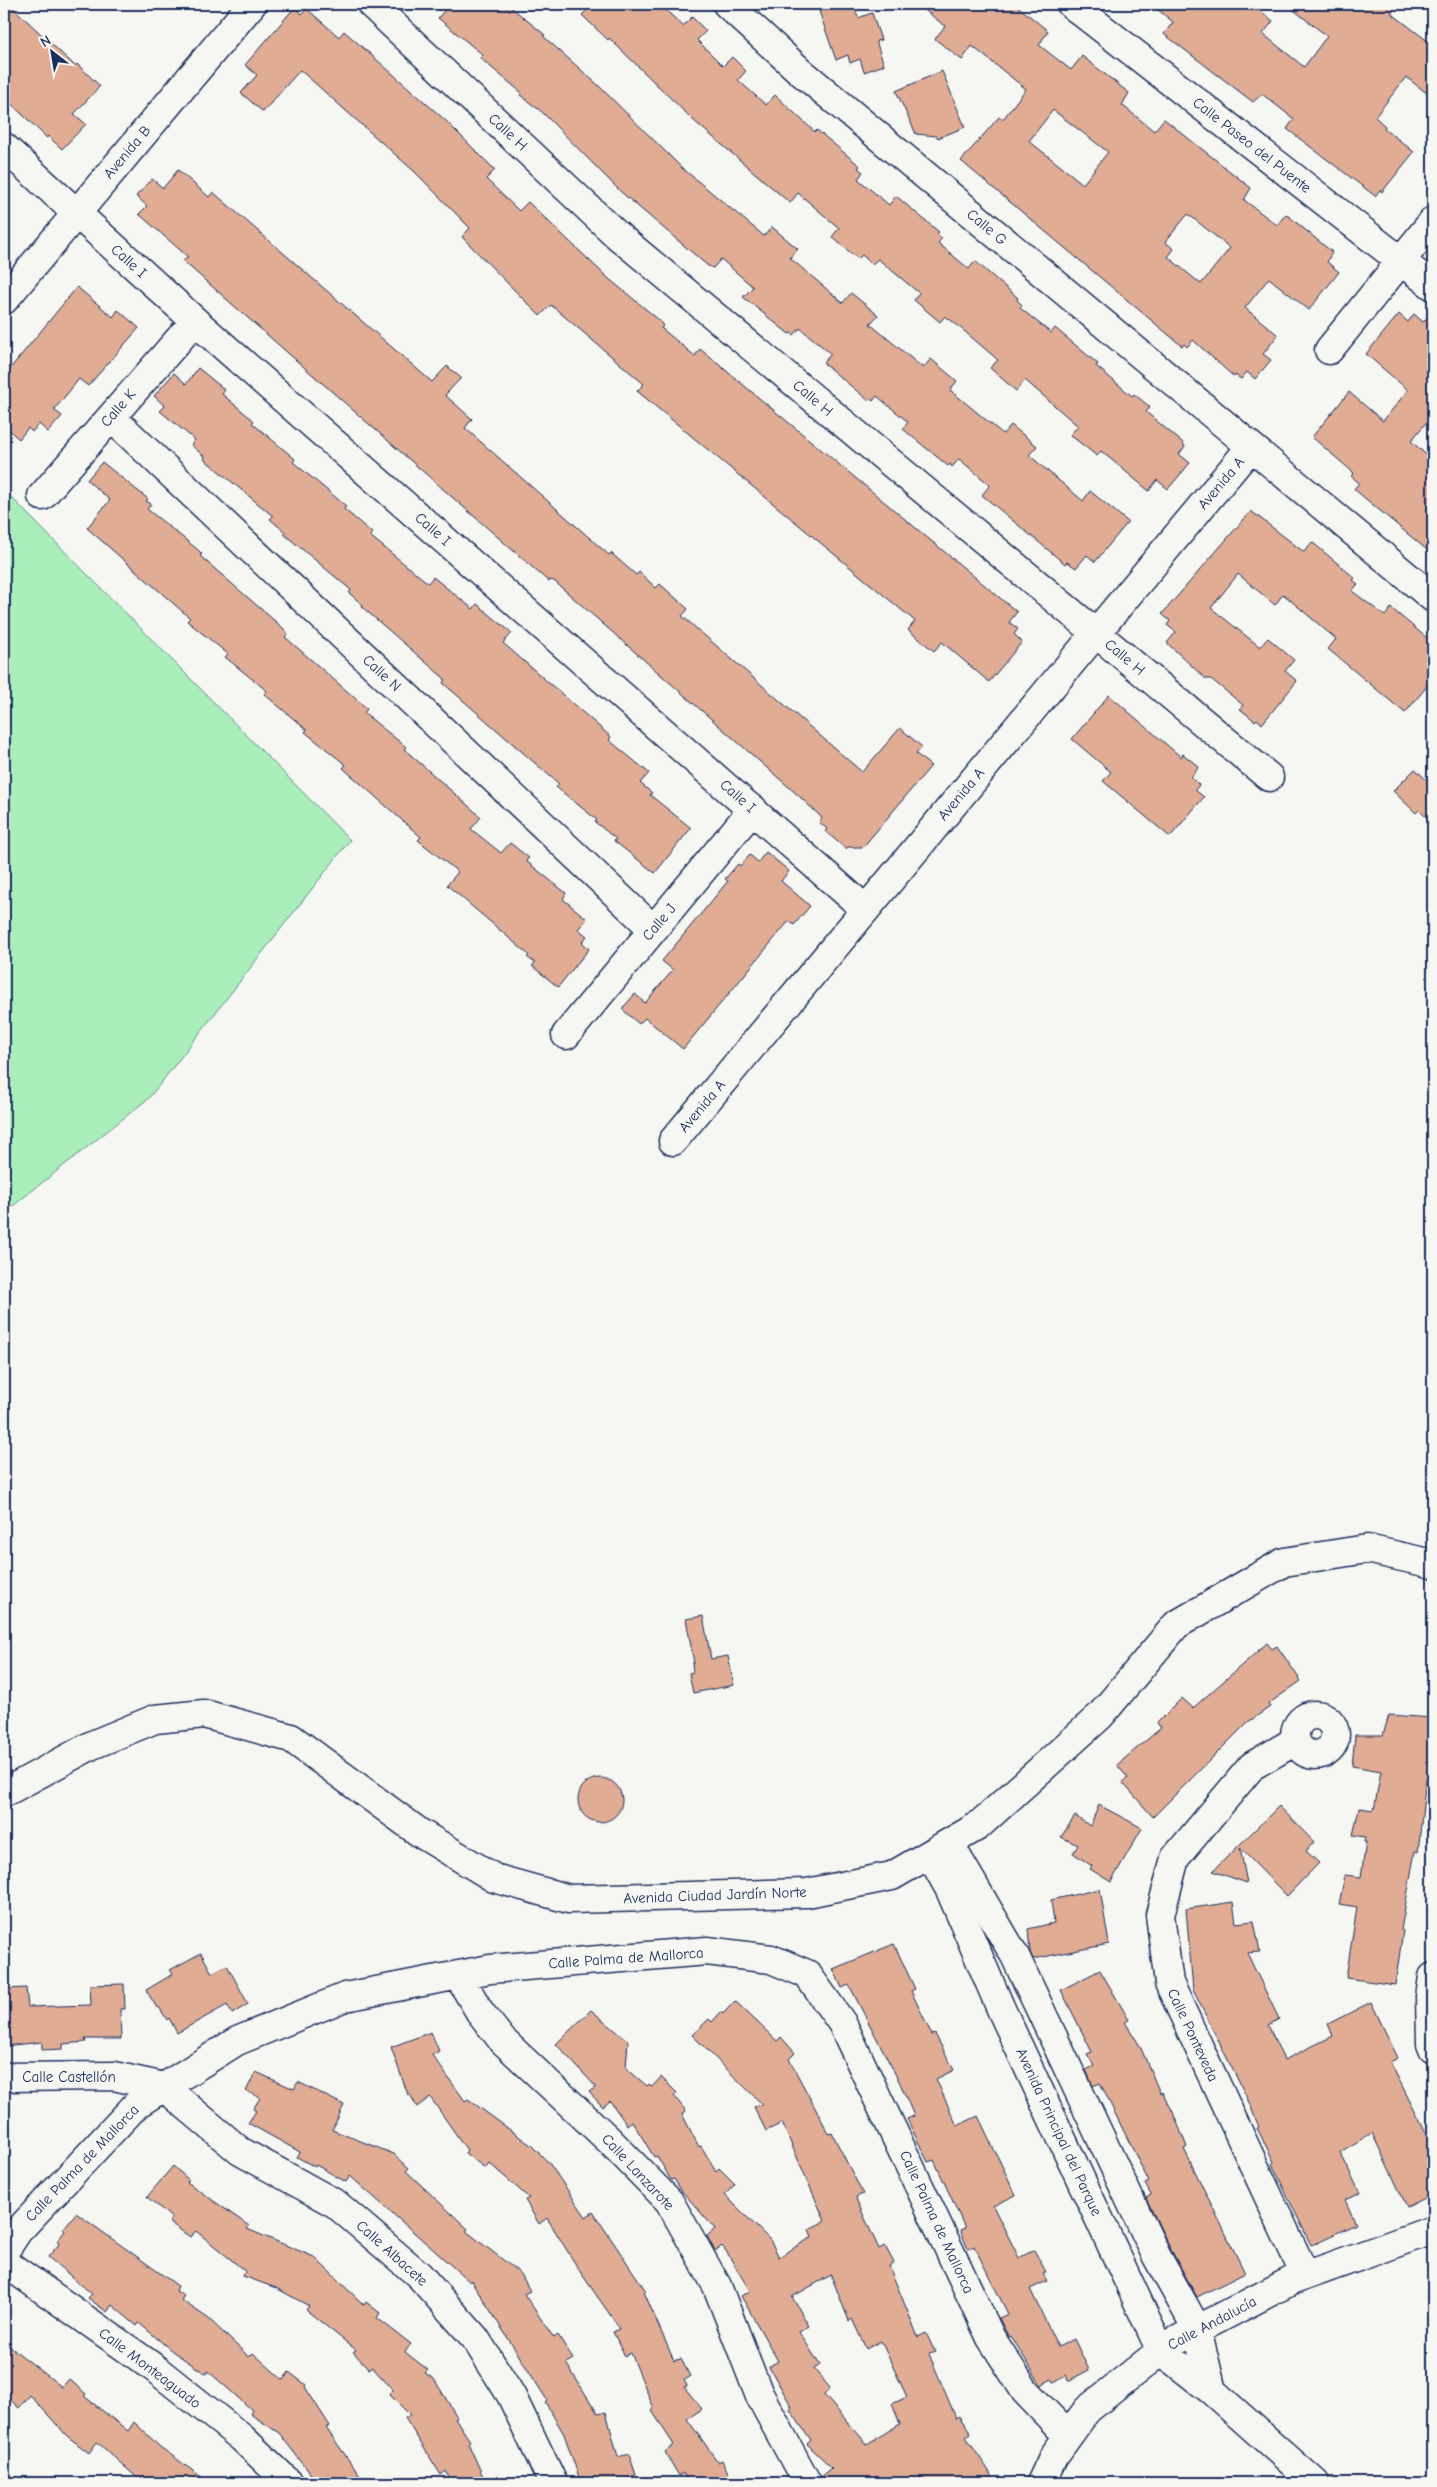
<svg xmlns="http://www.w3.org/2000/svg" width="1437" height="2487" font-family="'Comic Neue',sans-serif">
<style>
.green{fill:#aaefbb;stroke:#628f8c}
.building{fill:#e0ac94;stroke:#1b2f5e;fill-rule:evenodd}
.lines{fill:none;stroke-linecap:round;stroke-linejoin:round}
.minor-casing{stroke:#1b2f5e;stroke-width:31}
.minor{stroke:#f6f6f2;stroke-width:28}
.labels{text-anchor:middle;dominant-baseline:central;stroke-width:5;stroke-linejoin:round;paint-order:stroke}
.street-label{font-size:15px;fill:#1b2f5e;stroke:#f6f6f2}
</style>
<rect width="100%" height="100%" fill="#f6f6f2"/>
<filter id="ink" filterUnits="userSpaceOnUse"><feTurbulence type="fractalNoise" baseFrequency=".02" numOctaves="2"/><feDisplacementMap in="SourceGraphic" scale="10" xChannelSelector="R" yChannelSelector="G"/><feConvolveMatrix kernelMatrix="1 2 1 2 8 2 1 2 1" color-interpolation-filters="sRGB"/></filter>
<g filter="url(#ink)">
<!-- green -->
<path class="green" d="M 4,490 L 350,840 L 149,1098 L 4,1213 Z"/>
<!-- building -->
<path class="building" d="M 4,4 L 9,4 L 75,66 L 77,64 L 100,86 L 74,114 L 86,124 L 62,149 L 48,136 L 47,138 L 4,97 Z
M 450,4 L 507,4 L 545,35 L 543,36 L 597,84 L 682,168 L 764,236 L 772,227 L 798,249 L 790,258 L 843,303 L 851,293 L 878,315 L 870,324 L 923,368 L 931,359 L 957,381 L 950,390 L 1003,434 L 1011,425 L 1037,446 L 1029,455 L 1083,501 L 1090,491 L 1128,522 L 1095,562 L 1087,555 L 1076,568 L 1067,562 L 1065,564 L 982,495 L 990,485 L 959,459 L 952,467 L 950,464 L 948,466 L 903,429 L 908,422 L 877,396 L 873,401 L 871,398 L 868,400 L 823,363 L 831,354 L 800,328 L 794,335 L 791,333 L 789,334 L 743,297 L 753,287 L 721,259 L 713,268 L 708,266 L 621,192 L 542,112 L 520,95 L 522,93 L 480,58 L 483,55 L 438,18 Z
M 593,4 L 659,4 L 683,26 L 692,17 L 706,31 L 697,40 L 723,66 L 732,57 L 746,71 L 738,80 L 766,105 L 775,95 L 815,132 L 817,130 L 860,166 L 858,168 L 863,172 L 858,179 L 889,205 L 896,196 L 939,232 L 937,234 L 942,238 L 938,243 L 969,269 L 975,261 L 1018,298 L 1017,300 L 1022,305 L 1020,308 L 1051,333 L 1055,328 L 1098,364 L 1096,366 L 1132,396 L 1134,394 L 1150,407 L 1146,412 L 1183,443 L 1185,447 L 1179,454 L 1190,463 L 1168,489 L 1157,480 L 1149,491 L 1101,451 L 1097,456 L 1070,435 L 1078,426 L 1025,380 L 1016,391 L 990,368 L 998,360 L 956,324 L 945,316 L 940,322 L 914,300 L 919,293 L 878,259 L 872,264 L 862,255 L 858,259 L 832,237 L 839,228 L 798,193 L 790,203 L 693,120 L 609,38 L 608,40 L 582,15 Z
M 840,4 L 854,4 L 858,18 L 872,13 L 881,40 L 876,41 L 884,65 L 864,72 L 860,59 L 850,63 L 848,55 L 836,60 L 819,11 Z
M 917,4 L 1015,4 L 1048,31 L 1039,45 L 1071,70 L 1082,56 L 1129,93 L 1122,105 L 1154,131 L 1164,119 L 1251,188 L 1244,200 L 1277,225 L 1286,214 L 1332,252 L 1327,262 L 1339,272 L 1309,310 L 1269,278 L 1245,308 L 1278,335 L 1263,354 L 1271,360 L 1255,379 L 1247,372 L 1241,379 L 1235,375 L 1234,377 L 1193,340 L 1187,347 L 1184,344 L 1182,346 L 961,161 L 999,117 L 1003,119 L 1026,89 L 972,46 L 962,60 L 935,39 L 945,26 ZM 1053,110 L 1108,152 L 1083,184 L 1029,141 ZM 1188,214 L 1230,248 L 1201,284 L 1168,257 L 1174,249 L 1165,242 Z
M 1151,4 L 1251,4 L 1273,21 L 1263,34 L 1304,67 L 1327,36 L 1286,4 L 1398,4 L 1391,13 L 1433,45 L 1433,98 L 1406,77 L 1375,117 L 1385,126 L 1384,128 L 1414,152 L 1382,192 L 1380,190 L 1375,196 L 1287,129 L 1294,119 L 1262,94 L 1253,102 L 1164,34 L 1173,22 Z
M 295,7 L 302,14 L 307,9 L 339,37 L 344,31 L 444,119 L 495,170 L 486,179 L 519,211 L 528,202 L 608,278 L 659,320 L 663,326 L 661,328 L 695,356 L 700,349 L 1017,612 L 1009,622 L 1018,629 L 1014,634 L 1022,642 L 989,682 L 942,642 L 934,651 L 908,630 L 915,621 L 637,391 L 644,384 L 551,305 L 540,316 L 462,237 L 470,228 L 415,172 L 300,70 L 263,112 L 241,93 L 257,75 L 245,65 Z
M 942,71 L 965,127 L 938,138 L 937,136 L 916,134 L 896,91 Z
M 178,170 L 209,197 L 213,192 L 432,382 L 447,366 L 461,378 L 445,395 L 472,419 L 465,428 L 609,555 L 611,553 L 636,575 L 639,572 L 656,588 L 660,584 L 688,609 L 682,616 L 862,772 L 900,728 L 922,747 L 916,754 L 931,766 L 863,847 L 848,847 L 846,849 L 825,831 L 827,829 L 819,822 L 822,818 L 799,796 L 554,581 L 550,580 L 549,582 L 183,261 L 188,257 L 139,214 L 147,206 L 136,196 L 152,179 L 163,188 Z
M 77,287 L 113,317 L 118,310 L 139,328 L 88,386 L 79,379 L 54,410 L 62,416 L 48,432 L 39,424 L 32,432 L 28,428 L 19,439 L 4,426 L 4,376 Z
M 1433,312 L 1433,414 L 1411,441 L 1433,461 L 1433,555 L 1354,489 L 1359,483 L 1351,476 L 1354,473 L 1312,437 L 1349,392 L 1383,421 L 1408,390 L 1366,354 L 1399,314 L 1408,322 L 1414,314 L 1423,322 Z
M 198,368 L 225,390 L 222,394 L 254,421 L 252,423 L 295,459 L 293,462 L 346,506 L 344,509 L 372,533 L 370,536 L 428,583 L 433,577 L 473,609 L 477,604 L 512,633 L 503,643 L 611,737 L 609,740 L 649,773 L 640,783 L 652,793 L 650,795 L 691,828 L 655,873 L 614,841 L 616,839 L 595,822 L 597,820 L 556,787 L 559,784 L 443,683 L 445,679 L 362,607 L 364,606 L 349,593 L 351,590 L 284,534 L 285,532 L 270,519 L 273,516 L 204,459 L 205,457 L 191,445 L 195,440 L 160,411 L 165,406 L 154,396 L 174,373 L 186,384 Z
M 102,462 L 148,499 L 146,501 L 151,504 L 147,509 L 197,549 L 202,554 L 200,556 L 284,629 L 288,634 L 285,637 L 363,705 L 367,709 L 364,713 L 406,747 L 404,749 L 481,817 L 471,829 L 501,853 L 510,843 L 529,858 L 526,861 L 566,893 L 563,899 L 587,919 L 578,929 L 587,936 L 582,942 L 589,949 L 558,987 L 532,966 L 535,963 L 527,957 L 529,955 L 447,885 L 458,872 L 418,840 L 421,837 L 343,768 L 346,765 L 305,732 L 307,730 L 264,694 L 267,691 L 225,657 L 228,654 L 187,621 L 190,618 L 87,528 L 110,500 L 87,480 Z
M 1251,511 L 1304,552 L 1312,542 L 1355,578 L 1353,580 L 1358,584 L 1352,591 L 1385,616 L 1391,608 L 1433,643 L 1433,679 L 1405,713 L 1328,649 L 1336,639 L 1283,594 L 1275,605 L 1238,574 L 1211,608 L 1260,647 L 1268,638 L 1294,660 L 1285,671 L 1297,681 L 1262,724 L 1257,719 L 1255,721 L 1240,709 L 1243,705 L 1211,679 L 1206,679 L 1167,643 L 1176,632 L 1167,625 L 1170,621 L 1162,614 Z
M 1109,695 L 1181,757 L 1183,754 L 1199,767 L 1191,777 L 1199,785 L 1195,790 L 1204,797 L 1170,837 L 1103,781 L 1111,772 L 1072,739 Z
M 1415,769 L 1433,786 L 1433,824 L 1419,810 L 1416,813 L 1393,791 Z
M 766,852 L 789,871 L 781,881 L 810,906 L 794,925 L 789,921 L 683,1049 L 645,1018 L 639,1024 L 622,1009 L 635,994 L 645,1003 L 673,970 L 662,961 L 728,881 L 725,879 L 738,864 L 740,866 L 750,855 L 758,862 Z
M 703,1616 L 711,1659 L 728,1656 L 734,1685 L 693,1693 L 689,1673 L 693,1672 L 692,1663 L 694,1663 L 686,1619 Z
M 1267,1643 L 1272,1649 L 1277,1646 L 1301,1681 L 1268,1704 L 1270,1707 L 1248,1722 L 1153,1817 L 1122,1782 L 1128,1778 L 1117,1765 L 1161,1728 L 1157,1723 L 1182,1698 L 1193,1708 Z
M 1389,1715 L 1433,1718 L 1428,1778 L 1426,1778 L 1418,1852 L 1415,1851 L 1401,1930 L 1403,1931 L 1395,1985 L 1346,1978 L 1357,1907 L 1339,1904 L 1345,1875 L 1361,1877 L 1366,1842 L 1364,1842 L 1365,1837 L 1353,1835 L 1359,1808 L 1374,1810 L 1381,1771 L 1352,1766 L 1355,1735 L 1383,1735 Z
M578 1800a22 22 0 1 1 44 0a22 22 0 1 1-44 0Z
M 1099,1805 L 1142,1828 L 1111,1882 L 1090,1869 L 1092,1866 L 1073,1853 L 1078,1845 L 1061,1837 L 1075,1816 L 1090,1826 Z
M 1279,1806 L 1314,1842 L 1306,1851 L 1319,1863 L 1287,1896 L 1240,1848 L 1247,1883 L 1213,1871 Z
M 1100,1889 L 1109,1944 L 1033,1959 L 1030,1952 L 1028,1929 L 1054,1923 L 1051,1900 Z
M 1233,1902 L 1236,1923 L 1254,1921 L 1260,1952 L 1247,1953 L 1279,2019 L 1268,2025 L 1284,2060 L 1333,2036 L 1328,2024 L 1371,2002 L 1398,2058 L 1390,2062 L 1433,2147 L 1433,2194 L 1407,2207 L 1372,2133 L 1340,2152 L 1360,2193 L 1345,2200 L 1356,2224 L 1311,2245 L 1272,2164 L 1274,2162 L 1257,2128 L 1259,2127 L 1247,2098 L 1193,1990 L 1186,1909 Z
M 894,1944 L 915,1989 L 911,1991 L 932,2035 L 935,2034 L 954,2070 L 936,2079 L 957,2126 L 978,2116 L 1016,2195 L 993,2206 L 1019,2258 L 1034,2250 L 1046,2272 L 1043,2274 L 1047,2281 L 1030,2289 L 1058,2347 L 1074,2339 L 1089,2370 L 1068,2381 L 1066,2375 L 1054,2382 L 1052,2379 L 1041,2385 L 1011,2336 L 1009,2337 L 1005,2330 L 999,2318 L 1008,2314 L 974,2246 L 968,2249 L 960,2230 L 965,2228 L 934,2160 L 928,2162 L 907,2119 L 914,2116 L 900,2083 L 849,1985 L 842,1988 L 833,1969 Z
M 201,1953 L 212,1973 L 227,1965 L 248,2004 L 232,2014 L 227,2005 L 177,2033 L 169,2018 L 167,2020 L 159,2007 L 157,2008 L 146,1990 L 173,1974 L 170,1970 Z
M 1100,1970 L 1129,2020 L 1125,2022 L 1140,2046 L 1160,2093 L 1162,2092 L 1172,2110 L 1187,2147 L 1184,2149 L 1245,2273 L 1197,2297 L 1170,2248 L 1146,2198 L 1151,2195 L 1145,2184 L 1149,2182 L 1100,2083 L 1093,2086 L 1086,2070 L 1094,2066 L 1087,2054 L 1092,2052 L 1061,1990 Z
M 124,1984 L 125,2009 L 120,2009 L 121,2039 L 85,2039 L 86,2042 L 63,2044 L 63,2049 L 42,2050 L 42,2042 L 4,2046 L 4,1989 L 26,1988 L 28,2007 L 91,2005 L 90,1985 Z
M 735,2001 L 777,2041 L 781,2037 L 795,2053 L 789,2059 L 829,2134 L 832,2133 L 863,2194 L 856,2197 L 857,2201 L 879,2249 L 885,2246 L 894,2263 L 889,2266 L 918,2337 L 926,2333 L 935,2352 L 929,2354 L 956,2418 L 959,2416 L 971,2434 L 966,2437 L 997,2483 L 823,2483 L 821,2477 L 832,2468 L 807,2444 L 811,2440 L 790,2410 L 792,2407 L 769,2367 L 778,2361 L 741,2296 L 750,2291 L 726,2251 L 722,2246 L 715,2251 L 707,2236 L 715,2229 L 681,2190 L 674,2179 L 671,2180 L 657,2156 L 654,2157 L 632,2121 L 627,2125 L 610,2101 L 603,2107 L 589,2092 L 596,2087 L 556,2044 L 591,2010 L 628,2041 L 626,2068 L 647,2086 L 649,2084 L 652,2087 L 661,2077 L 677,2093 L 674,2096 L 686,2111 L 682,2114 L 699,2147 L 701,2146 L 716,2171 L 719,2168 L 735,2184 L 725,2195 L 770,2240 L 779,2257 L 812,2237 L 809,2229 L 825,2221 L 782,2123 L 766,2131 L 754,2107 L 762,2104 L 692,2035 L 709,2019 L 712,2022 L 721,2012 L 723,2014 ZM 831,2275 L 849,2321 L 852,2319 L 866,2349 L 881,2341 L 907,2397 L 892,2404 L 900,2424 L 867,2444 L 824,2395 L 830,2388 L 814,2369 L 820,2365 L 799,2332 L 809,2326 L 792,2297 Z
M 431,2032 L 439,2051 L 432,2055 L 465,2101 L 468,2099 L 532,2146 L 549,2163 L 586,2217 L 593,2212 L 646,2291 L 644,2292 L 674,2361 L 681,2359 L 690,2376 L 684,2380 L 687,2386 L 684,2387 L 702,2409 L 687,2419 L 718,2462 L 722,2460 L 733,2483 L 688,2483 L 683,2473 L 679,2476 L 665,2452 L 674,2445 L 652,2411 L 654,2409 L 631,2353 L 625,2356 L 613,2332 L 620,2329 L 581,2273 L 547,2218 L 539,2224 L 525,2200 L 529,2198 L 489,2163 L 485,2168 L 465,2153 L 467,2150 L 430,2097 L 417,2107 L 410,2094 L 408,2095 L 391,2047 Z
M 256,2072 L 294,2089 L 298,2082 L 344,2105 L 332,2130 L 394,2154 L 409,2168 L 406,2171 L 468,2229 L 466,2231 L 521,2274 L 530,2291 L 524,2294 L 554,2338 L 558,2335 L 573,2359 L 566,2363 L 598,2414 L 606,2412 L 618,2457 L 629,2454 L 636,2475 L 629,2477 L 632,2483 L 581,2483 L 564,2434 L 545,2402 L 547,2400 L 471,2280 L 470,2282 L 350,2176 L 346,2182 L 316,2165 L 315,2167 L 297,2157 L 300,2152 L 248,2123 L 256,2111 L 253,2109 L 260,2098 L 246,2091 Z
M 173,2166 L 189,2180 L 187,2182 L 249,2226 L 247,2229 L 314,2257 L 364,2305 L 366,2302 L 380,2313 L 377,2318 L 411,2344 L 405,2352 L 428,2370 L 425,2373 L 434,2379 L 457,2417 L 455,2418 L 470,2441 L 468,2443 L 486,2483 L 452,2483 L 446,2471 L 441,2475 L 405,2418 L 410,2415 L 389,2394 L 393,2390 L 372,2367 L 369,2369 L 353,2352 L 356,2350 L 306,2310 L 309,2306 L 276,2288 L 243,2276 L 245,2271 L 196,2231 L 190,2237 L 169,2222 L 172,2218 L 147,2197 Z
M 76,2213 L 178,2286 L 176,2291 L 184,2296 L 181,2300 L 209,2319 L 249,2357 L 253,2353 L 283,2380 L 289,2372 L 306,2385 L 305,2387 L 330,2426 L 326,2428 L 365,2483 L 333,2483 L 328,2475 L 317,2482 L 279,2433 L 250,2414 L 252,2410 L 208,2371 L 206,2374 L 172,2351 L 139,2323 L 137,2326 L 112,2305 L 107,2312 L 88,2298 L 92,2294 L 48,2257 L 59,2244 L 57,2241 L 65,2231 L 63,2229 Z
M 4,2342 L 62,2387 L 69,2379 L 86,2394 L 84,2396 L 128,2431 L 134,2422 L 160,2447 L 210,2483 L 143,2483 L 97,2442 L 89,2453 L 67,2436 L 30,2395 L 19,2408 L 4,2394 Z"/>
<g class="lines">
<!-- minor casing -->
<g class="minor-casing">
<path id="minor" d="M 371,4 L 617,235 L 1269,777
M 727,4 L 800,71 L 1433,598
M 1071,4 L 1433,286
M 4,147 L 195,321 L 865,909
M 4,300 L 252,4
M 1329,350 L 1433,221
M 111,417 L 653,929
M 42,496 L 195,321
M 566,1035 L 753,809
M 673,1141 L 1250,448
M1295 1735a20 20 0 1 1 40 0a20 20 0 1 1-40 0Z
M 1295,1741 L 1252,1766 L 1175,1858 L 1160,1915 L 1169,1983 L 1305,2275
M 4,1793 L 92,1745 L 155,1719 L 204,1714 L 291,1738 L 420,1833 L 494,1878 L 569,1899 L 807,1893 L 892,1876 L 978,1826 L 1100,1716 L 1176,1625 L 1284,1562 L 1367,1549 L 1433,1564
M 949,1843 L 1015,1956 L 1156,2255 L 1197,2329 L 1212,2391
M 930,1854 L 950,1890 L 1001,2009 L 1161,2351 L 1212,2391 L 1315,2483
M 458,1975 L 480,2012 L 502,2040 L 609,2140 L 669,2201 L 717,2286 L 759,2394 L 807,2483
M 1433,1977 L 1430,1997 L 1431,2044 L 1433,2049
M 4,2077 L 114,2076 L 164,2087 L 240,2151 L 336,2204 L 419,2275 L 475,2338 L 511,2395 L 553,2483
M 4,2252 L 18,2231 L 137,2104 L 237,2041 L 345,1997 L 490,1969 L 707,1951 L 771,1959 L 807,1974 L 842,2023 L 991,2338 L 1025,2391 L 1068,2436
M 4,2262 L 153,2367 L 242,2438 L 289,2483
M 1041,2483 L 1053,2457 L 1087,2410 L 1168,2345 L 1291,2281 L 1433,2230"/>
</g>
<!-- minor -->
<use href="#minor" class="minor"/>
</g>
</g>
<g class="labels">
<!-- street labels -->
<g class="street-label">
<text transform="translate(508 132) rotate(43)">Calle H</text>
<text transform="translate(1252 145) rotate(38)">Calle Paseo del Puente</text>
<text transform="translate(127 152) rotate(-50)">Avenida B</text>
<text transform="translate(987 227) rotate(40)">Calle G</text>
<text transform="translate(129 261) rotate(42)">Calle I</text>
<text transform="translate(813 398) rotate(40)">Calle H</text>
<text transform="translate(118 408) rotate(-49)">Calle K</text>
<text transform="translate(1221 483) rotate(-50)">Avenida A</text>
<text transform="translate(433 529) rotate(41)">Calle I</text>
<text transform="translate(1125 657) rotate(40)">Calle H</text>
<text transform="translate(382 673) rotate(43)">Calle N</text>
<text transform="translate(961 794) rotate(-50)">Avenida A</text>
<text transform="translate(738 796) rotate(41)">Calle I</text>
<text transform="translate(659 922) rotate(-50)">Calle J</text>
<text transform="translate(702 1106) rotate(-50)">Avenida A</text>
<text transform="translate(715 1895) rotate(-2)">Avenida Ciudad Jardín Norte</text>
<text transform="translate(626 1958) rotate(-4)">Calle Palma de Mallorca</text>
<text transform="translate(1193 2035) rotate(65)">Calle Ponteveda</text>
<text x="69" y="2077">Calle Castellón</text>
<text transform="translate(1059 2132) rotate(65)">Avenida Principal del Parque</text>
<text transform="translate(82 2163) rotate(-46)">Calle Palma de Mallorca</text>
<text transform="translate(638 2172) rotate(47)">Calle Lanzarote</text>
<text transform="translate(937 2222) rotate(65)">Calle Palma de Mallorca</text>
<text transform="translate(392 2253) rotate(42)">Calle Albacete</text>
<text transform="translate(1212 2323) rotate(-28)">Calle Andalucía</text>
<text transform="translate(150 2368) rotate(37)">Calle Monteaguado</text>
</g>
</g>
<!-- margin -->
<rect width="1437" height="2487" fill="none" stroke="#f6f6f2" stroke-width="20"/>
<rect x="10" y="10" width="1417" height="2467" fill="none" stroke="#1b2f5e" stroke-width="2" filter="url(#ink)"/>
<!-- north arrow -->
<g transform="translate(52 52) rotate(329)" stroke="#f6f6f2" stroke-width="4" paint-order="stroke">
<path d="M0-4L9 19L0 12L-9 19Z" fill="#1b2f5e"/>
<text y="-8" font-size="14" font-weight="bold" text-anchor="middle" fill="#1b2f5e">N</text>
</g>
</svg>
